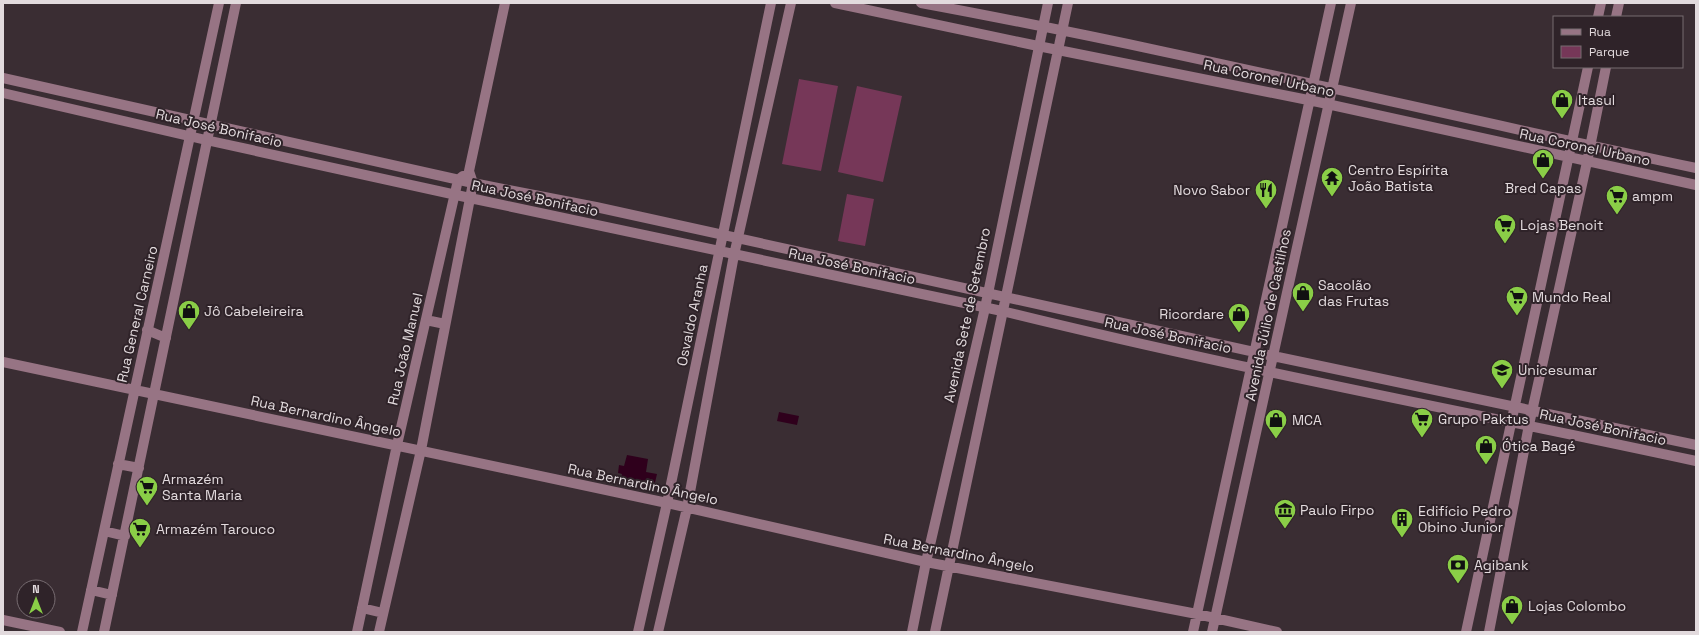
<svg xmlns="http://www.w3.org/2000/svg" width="1699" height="635" font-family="'Space Grotesk',sans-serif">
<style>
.green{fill:#763758}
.water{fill:#2f001c}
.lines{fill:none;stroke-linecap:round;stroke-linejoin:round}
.minor{stroke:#977484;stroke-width:10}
.labels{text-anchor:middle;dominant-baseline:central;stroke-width:4;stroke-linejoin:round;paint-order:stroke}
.street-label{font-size:14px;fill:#e2dadd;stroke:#2f2329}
.poi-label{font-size:14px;fill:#e2dadd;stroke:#2f2329;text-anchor:start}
</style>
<rect width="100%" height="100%" fill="#3a2d33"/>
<!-- green -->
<path class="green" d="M 799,79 L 838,86 L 821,171 L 782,164 Z
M 857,86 L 902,96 L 883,182 L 838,172 Z
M 847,194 L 874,199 L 865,246 L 838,241 Z"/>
<!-- water -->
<path class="water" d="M 779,412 L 799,416 L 797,425 L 777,421 Z
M 627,455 L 648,459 L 646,472 L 657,474 L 653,491 L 633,487 L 634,480 L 621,478 L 622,474 L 618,473 L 619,465 L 624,466 Z"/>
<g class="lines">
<!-- minor -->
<path class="minor" d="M 835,3 L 1038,46 L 1318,102 L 1696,185
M 921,3 C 1181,51 1438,114 1696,168
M 1598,17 L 1601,3
M 1616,17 L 1619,3
M 3,78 L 473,183 L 596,207 L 1273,356 L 1696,445
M 3,93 L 206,140 L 470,198 L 1002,311 C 1232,368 1465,411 1696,461
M 426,320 L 445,324
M 147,330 L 166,338
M 3,362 L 667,503 L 926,562 L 1197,614 L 1277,632
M 118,464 L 139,468
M 104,531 L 125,536
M 91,590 L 112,595
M 362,608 L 383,613
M 3,620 L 60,632
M 82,632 L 219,3
M 104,632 L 236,3
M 357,632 L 397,445 L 458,180 L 463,176
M 379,632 L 421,450 L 473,183 L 469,171 L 505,3
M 638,632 L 667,503 L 771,3
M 658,632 L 687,508 L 734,255 L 791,3
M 912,632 L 926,562 L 985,308 L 1048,3
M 935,632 L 1068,3
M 1193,632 L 1331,3
M 1212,632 L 1351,3
M 1466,632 L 1588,67
M 1489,632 L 1529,425 L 1587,162 L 1606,67"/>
</g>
<!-- icons -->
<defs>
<g id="shop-pin" transform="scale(1.15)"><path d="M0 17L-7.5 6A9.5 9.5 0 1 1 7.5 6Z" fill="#8ace47" stroke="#2f2329"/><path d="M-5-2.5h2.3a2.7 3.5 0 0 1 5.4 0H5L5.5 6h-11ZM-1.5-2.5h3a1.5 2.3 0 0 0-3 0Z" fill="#111"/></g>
<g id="temple-pin" transform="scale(1.15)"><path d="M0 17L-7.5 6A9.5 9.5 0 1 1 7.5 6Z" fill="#8ace47" stroke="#2f2329"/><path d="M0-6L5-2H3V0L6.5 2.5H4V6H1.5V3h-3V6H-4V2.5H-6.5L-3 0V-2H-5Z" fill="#111"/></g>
<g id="restaurant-pin" transform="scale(1.15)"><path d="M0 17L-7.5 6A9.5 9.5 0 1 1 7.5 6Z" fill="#8ace47" stroke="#2f2329"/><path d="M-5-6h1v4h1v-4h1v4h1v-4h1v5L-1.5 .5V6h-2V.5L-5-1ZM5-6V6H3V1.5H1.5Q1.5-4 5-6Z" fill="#111"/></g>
<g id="supermarket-pin" transform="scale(1.15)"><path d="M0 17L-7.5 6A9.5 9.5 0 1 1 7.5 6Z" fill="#8ace47" stroke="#2f2329"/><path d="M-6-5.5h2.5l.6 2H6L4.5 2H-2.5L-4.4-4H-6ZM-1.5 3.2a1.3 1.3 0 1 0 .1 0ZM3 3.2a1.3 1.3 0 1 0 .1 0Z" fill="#111"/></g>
<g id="university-pin" transform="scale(1.15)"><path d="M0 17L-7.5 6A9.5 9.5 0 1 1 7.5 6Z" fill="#8ace47" stroke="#2f2329"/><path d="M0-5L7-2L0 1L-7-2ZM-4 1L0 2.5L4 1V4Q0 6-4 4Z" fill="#111"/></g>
<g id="museum-pin" transform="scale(1.15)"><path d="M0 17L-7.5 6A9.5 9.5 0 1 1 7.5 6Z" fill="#8ace47" stroke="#2f2329"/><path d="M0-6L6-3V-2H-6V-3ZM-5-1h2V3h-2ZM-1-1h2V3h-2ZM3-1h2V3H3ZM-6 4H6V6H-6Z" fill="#111"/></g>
<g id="building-pin" transform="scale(1.15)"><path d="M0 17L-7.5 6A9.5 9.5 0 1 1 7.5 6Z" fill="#8ace47" stroke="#2f2329"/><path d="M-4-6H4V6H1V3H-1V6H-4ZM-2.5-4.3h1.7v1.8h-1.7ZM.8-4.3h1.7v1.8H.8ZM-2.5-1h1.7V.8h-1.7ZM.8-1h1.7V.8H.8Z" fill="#111"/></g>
<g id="bank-pin" transform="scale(1.15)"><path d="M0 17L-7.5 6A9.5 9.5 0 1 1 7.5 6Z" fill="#8ace47" stroke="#2f2329"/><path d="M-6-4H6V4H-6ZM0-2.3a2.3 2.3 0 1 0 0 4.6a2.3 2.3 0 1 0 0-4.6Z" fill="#111"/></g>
</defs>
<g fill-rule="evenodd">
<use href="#shop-pin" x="1562" y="100"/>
<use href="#shop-pin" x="1543" y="160"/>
<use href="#temple-pin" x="1332" y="178"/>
<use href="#restaurant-pin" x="1266" y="190"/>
<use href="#supermarket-pin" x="1617" y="196"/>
<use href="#supermarket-pin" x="1505" y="225"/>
<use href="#shop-pin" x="1303" y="293"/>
<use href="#supermarket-pin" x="1517" y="297"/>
<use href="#shop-pin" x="189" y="311"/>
<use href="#shop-pin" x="1239" y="314"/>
<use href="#university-pin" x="1502" y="370"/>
<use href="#supermarket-pin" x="1422" y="419"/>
<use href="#shop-pin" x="1276" y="420"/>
<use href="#shop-pin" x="1486" y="446"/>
<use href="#supermarket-pin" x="147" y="487"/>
<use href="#museum-pin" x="1285" y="510"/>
<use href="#building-pin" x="1402" y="519"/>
<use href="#supermarket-pin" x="140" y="529"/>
<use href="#bank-pin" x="1458" y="565"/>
<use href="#shop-pin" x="1512" y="606"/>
</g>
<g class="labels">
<!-- street labels -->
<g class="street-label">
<text transform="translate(1269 78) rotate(12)">Rua Coronel Urbano</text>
<text transform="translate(219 128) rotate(13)">Rua José Bonifacio</text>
<text transform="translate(1585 147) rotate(12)">Rua Coronel Urbano</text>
<text transform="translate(535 198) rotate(12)">Rua José Bonifacio</text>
<text transform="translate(852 266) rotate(12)">Rua José Bonifacio</text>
<text transform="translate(137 314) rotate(-77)">Rua General Carneiro</text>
<text transform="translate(692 315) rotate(-78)">Osvaldo Aranha</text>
<text transform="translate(967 315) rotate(-78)">Avenida Sete de Setembro</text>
<text transform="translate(1268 315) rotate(-78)">Avenida Júlio de Castilhos</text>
<text transform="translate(1168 335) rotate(12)">Rua José Bonifacio</text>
<text transform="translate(405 349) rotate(-77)">Rua João Manuel</text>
<text transform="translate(326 416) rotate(12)">Rua Bernardino Ângelo</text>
<text transform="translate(1603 427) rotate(12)">Rua José Bonifacio</text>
<text transform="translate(643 484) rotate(12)">Rua Bernardino Ângelo</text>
<text transform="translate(959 553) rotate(11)">Rua Bernardino Ângelo</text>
</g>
<!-- poi labels -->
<g class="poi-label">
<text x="1578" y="100">Itasul</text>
<text x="1348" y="170">Centro Espírita<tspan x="1348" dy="16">João Batista</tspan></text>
<text x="1543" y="188" text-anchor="middle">Bred Capas</text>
<text x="1250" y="190" text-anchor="end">Novo Sabor</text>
<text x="1632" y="196">ampm</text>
<text x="1520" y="225">Lojas Benoit</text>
<text x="1318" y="285">Sacolão<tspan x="1318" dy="16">das Frutas</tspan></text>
<text x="1532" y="297">Mundo Real</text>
<text x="204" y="311">Jô Cabeleireira</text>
<text x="1224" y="314" text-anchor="end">Ricordare</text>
<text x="1518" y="370">Unicesumar</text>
<text x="1438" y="419">Grupo Paktus</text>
<text x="1292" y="420">MCA</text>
<text x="1502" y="446">Ótica Bagé</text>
<text x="162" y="479">Armazém<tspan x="162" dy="16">Santa Maria</tspan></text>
<text x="1300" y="510">Paulo Firpo</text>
<text x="1418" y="511">Edifício Pedro<tspan x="1418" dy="16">Obino Junior</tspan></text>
<text x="156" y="529">Armazém Tarouco</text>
<text x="1474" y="565">Agibank</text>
<text x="1528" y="606">Lojas Colombo</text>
</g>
</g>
<!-- border -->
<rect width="1699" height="635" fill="none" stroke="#e2dadd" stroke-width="8"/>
<!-- legend -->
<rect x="1553" y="16" width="130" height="52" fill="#2f2329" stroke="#776c71"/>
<rect x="1561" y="29" width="20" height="6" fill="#977484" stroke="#776c71"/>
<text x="1589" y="36" font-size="12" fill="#e2dadd">Rua</text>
<rect x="1561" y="46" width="20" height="12" fill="#763758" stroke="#776c71"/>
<text x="1589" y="56" font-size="12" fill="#e2dadd">Parque</text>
<!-- north arrow -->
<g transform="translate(36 599)"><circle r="19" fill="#2f2329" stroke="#776c71"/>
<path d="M0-3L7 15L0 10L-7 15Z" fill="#8ace47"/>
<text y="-6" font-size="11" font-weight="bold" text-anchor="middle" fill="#e2dadd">N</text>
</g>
</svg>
